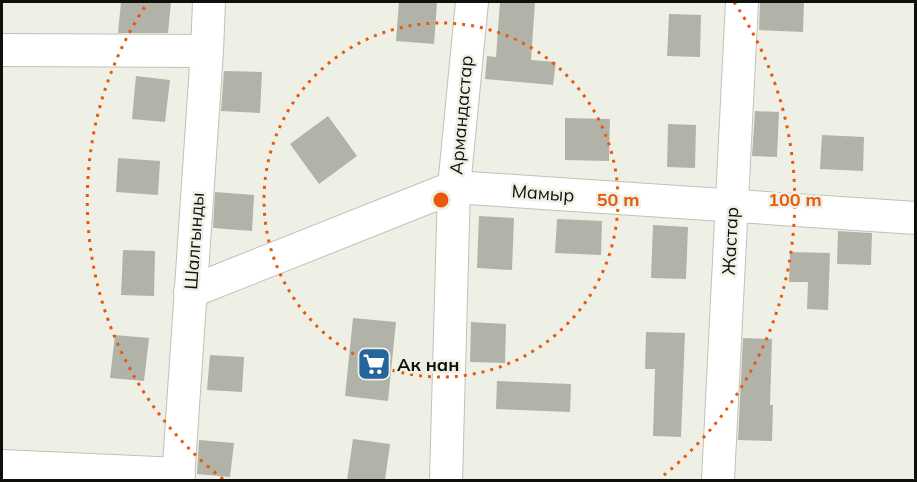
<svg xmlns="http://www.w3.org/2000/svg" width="917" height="482" font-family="Mulish,sans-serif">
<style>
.building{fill:#b2b3a8}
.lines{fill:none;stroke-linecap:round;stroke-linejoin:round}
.minor-casing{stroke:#c1c1b7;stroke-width:34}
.minor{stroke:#fff;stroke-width:32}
.ring{fill:none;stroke:#e8590c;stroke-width:3;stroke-dasharray:3 6}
.labels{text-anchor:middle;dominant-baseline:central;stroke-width:5;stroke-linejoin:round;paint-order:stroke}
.street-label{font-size:18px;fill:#0f0f0b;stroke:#eff0e5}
.poi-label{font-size:18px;font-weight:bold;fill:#0f0f0b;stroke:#eff0e5;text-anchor:start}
.centre{fill:#e8590c;stroke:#eff0e5;stroke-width:3}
.ring-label{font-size:18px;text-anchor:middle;font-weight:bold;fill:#e8590c;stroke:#eff0e5;stroke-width:5;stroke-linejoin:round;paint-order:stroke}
</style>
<rect width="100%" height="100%" fill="#eff0e5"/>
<!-- building -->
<path class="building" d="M 121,2 L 171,2 L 168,33 L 118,33 Z
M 399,2 L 437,3 L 434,44 L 396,41 Z
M 500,2 L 535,2 L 531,60 L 556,62 L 553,85 L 485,79 L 487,56 L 496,57 Z
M 760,2 L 804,2 L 803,32 L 759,30 Z
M 669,14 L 701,15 L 700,57 L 667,56 Z
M 224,71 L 262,72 L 260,113 L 221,111 Z
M 136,76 L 170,80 L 165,122 L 132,119 Z
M 755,111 L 779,112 L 777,157 L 752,156 Z
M 328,116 L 357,156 L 319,184 L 290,144 Z
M 565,118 L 610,119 L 609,161 L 565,160 Z
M 668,124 L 696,125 L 695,168 L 667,167 Z
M 822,135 L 864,137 L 863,171 L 820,169 Z
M 118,158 L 160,161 L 158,195 L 116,192 Z
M 215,192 L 254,195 L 252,231 L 213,228 Z
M 479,216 L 514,218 L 512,270 L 477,268 Z
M 557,219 L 602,221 L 601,255 L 555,253 Z
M 653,225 L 688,227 L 686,279 L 651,278 Z
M 838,231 L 872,233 L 871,265 L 837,264 Z
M 123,250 L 155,251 L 154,296 L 121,295 Z
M 790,252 L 830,253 L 828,310 L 807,309 L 808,282 L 789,282 Z
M 353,318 L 396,322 L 388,401 L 345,396 Z
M 471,322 L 506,324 L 505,363 L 470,362 Z
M 646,332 L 685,333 L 681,437 L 653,436 L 655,369 L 645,369 Z
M 115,335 L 149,338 L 144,381 L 110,378 Z
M 743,338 L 772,339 L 770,405 L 773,405 L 772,441 L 738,440 Z
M 210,355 L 244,357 L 242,392 L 207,390 Z
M 497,381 L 571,384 L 570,412 L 496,409 Z
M 353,439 L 390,444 L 385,480 L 347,480 Z
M 199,440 L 234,443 L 230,477 L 197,474 Z"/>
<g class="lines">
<!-- minor casing -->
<g class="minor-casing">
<path id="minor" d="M 2,50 L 207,51
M 190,292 L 454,187 L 916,218
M 2,466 L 179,474
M 178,480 L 207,51 L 209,2
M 446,480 L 454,187 L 472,2
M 718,480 L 742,2"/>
</g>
<!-- minor -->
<use href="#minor" class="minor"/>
</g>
<!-- distance rings -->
<g class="ring">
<circle cx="441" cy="200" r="177"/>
<path d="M223 479A354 354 0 0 1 148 2M734 2A354 354 0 0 1 659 479"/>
</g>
<!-- icons -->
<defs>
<g id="supermarket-square" transform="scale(1.725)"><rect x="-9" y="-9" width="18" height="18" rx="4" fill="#26659b" stroke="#eff0e5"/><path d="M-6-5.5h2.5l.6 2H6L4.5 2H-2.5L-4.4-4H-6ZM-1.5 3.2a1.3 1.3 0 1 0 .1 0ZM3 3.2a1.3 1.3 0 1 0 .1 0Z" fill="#fff"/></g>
</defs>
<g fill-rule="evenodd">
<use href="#supermarket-square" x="374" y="364"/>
</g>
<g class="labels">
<!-- street labels -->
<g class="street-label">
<text transform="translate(461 115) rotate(-85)">Армандастар</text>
<text transform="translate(543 193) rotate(4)">Мамыр</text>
<text transform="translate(194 241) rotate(-86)">Шалгынды</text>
<text transform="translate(730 241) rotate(-87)">Жастар</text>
</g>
<!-- poi labels -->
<g class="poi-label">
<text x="397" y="364">Ак нан</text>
</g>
</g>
<circle cx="441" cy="200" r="9" class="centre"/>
<g class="ring-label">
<text x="618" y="206">50 m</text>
<text x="795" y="206">100 m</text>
</g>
<!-- border -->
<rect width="917" height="482" fill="none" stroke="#0f0f0b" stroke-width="6"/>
</svg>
